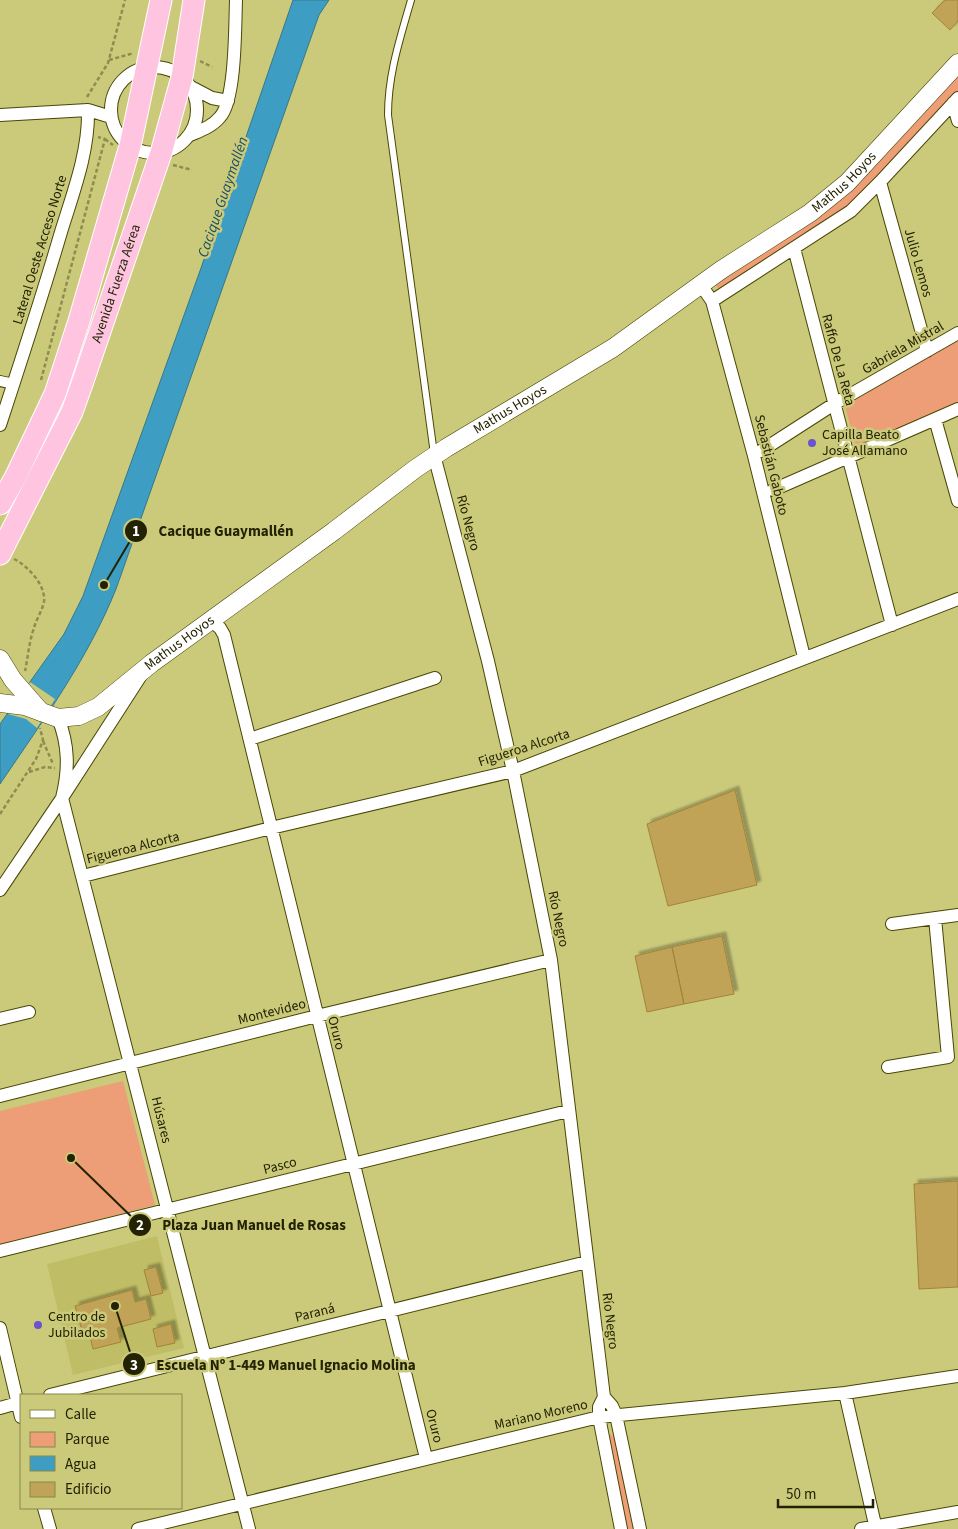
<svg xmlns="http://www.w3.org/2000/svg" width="958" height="1529" font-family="'Source Sans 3',sans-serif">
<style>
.built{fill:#bfbd65}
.green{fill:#ed9e76}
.water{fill:#3e9dc3;stroke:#367889}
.pier{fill:#cbca7b}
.building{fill:#c1a358;stroke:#a18438;filter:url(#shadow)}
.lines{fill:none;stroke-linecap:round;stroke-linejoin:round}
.service-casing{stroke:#494705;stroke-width:8}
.pedestrian-casing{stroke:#494705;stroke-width:12}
.minor-casing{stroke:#494705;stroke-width:14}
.secondary-casing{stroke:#494705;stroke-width:19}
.trunk-casing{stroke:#fff;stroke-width:23}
.path{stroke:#8e8d4f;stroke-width:2.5;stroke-dasharray:4 2.5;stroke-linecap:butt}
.service{stroke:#fff;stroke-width:6}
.pedestrian{stroke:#fff;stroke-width:10}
.minor{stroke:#fff;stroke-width:12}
.secondary{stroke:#fff;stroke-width:18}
.trunk{stroke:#fec4e0;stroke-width:21}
.poi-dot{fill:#6b53cd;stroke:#cbca7b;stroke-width:2}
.labels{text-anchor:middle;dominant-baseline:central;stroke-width:5;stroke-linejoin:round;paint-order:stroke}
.street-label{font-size:14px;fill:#232202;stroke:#cbca7b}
.poi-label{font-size:14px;fill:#232202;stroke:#cbca7b;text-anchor:start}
.water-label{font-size:15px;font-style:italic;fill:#1a4e63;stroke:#cbca7b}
.leader{fill:none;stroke:#232202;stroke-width:2}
.callout-dot{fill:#232202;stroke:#cbca7b;stroke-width:2}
.mark-label{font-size:15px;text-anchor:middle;font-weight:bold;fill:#fff}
.callout-label{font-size:15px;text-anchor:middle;font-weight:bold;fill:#232202;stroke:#cbca7b;stroke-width:5;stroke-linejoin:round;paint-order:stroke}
</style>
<defs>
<filter id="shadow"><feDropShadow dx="4" dy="-4" stdDeviation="1" flood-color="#0004"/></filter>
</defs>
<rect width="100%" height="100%" fill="#cbca7b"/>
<!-- built -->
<path class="built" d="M 157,1236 L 184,1348 L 73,1375 L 47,1264 Z"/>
<!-- green -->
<path class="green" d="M 958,75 L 958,95 L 846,209 L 721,290 L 711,282 L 833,199 Z
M 958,339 L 958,402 L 856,447 L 845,406 Z
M 123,1081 L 155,1205 L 0,1245 L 0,1111 Z
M 610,1434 L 616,1438 L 634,1529 L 626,1529 L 607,1440 Z"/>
<!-- water -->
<path class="water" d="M 293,0 L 329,0 L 319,15 L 116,589 C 88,659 42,722 0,784 L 0,724 L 64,634 L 83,596 L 201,268 Z"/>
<!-- pier -->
<path class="pier" d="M 30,682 L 55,699 L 37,728 L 26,719 L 8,714 Z"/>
<!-- building -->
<path class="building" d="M 945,0 L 958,0 L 958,21 L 950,30 L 932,13 Z
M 735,790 L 757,885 L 668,906 L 647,824 Z
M 722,936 L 734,994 L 684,1004 L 672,947 Z
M 672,947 L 684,1004 L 647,1012 L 635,956 Z
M 958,1181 L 958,1287 L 919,1289 L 914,1184 Z
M 156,1267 L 163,1293 L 151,1296 L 144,1270 Z
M 132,1290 L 135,1302 L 146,1299 L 151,1319 L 117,1328 L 121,1342 L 93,1349 L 89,1332 L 83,1334 L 75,1306 Z
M 171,1324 L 175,1343 L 157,1347 L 153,1329 Z"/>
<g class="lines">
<!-- service casing -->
<g class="service-casing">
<path id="service" d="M 411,0 C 400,39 388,74 388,115 L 434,454"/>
</g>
<!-- pedestrian casing -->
<g class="pedestrian-casing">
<path id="pedestrian" d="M 0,381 L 14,384"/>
</g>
<!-- minor casing -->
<g class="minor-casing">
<path id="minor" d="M111 110a43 43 0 1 1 86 0a43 43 0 1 1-86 0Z
M 191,87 L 212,98 L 228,101
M 953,103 L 958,121
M 0,115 L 88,110 L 111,117
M 188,136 C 199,131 212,127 220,117 C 236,100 235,25 236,0
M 880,182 L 927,351
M 794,248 L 892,625
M 701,285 L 712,301 L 754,456 L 804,657
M 712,301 L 851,211 L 880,182 L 958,98
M 935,419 L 958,501
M 0,425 C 21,361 42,297 61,232 C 73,193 89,152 88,110
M 761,451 L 834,404 L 958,333
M 434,455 L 488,661 L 513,771 L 551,960 L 604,1397 L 599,1407 L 599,1417 L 621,1529
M 773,490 L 958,409
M 210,620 L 220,628 L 224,635 L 426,1458
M 58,718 C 69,745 69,770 62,798 L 249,1529
M 250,739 L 435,678
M 83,876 L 271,828 L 513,771 L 958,599
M 0,890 L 62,798 L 140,677
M 892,924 L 958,915
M 0,1019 L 29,1012
M 888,1067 L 948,1057 L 935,918
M 0,1096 L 317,1016 L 551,960
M 0,1251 L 568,1111
M 0,1328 L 21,1417
M 845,1393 L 876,1529
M 50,1395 L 587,1262
M 604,1397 L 612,1406 L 616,1415 L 640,1529
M 0,1408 L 21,1402
M 44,1508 L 50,1529
M 138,1529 L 599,1417 L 845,1393 L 958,1376
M 861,1529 L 958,1512"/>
</g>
<!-- secondary casing -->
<g class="secondary-casing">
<g id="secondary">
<path d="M 0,659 L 13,680 L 41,712"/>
<path id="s1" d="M 0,703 L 25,706 L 58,718 L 79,716 L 98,707 L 152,663 L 334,531 L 415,469 L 446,448 L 613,348 L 721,270 L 810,213 L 847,183 L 958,63"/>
</g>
</g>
<!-- trunk casing -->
<g class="trunk-casing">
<g id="trunk">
<path d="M 0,504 L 15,478 L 55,394 L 79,321 L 130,146 L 161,0"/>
<path id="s2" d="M 0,554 L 72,412 L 82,384 L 161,153 L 182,77 L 194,0"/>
</g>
</g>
<!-- path -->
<path class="path" d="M 109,60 L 134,53
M 200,61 L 212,67
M 87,97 L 108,63 L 125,0
M 105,139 L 113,145
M 173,165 L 192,170
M 41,380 L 105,139 L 98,137
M 14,559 C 28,566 46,585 44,602 C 42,611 36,620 34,628 C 29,642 28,657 25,671
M 43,741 L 53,764
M 29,772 L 45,767 L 55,768
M 0,814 L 36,759 L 43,740 L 40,728"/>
<!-- service -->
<use href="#service" class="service"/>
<!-- pedestrian -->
<use href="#pedestrian" class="pedestrian"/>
<!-- minor -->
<use href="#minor" class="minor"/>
<!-- secondary -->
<use href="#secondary" class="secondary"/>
<!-- trunk -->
<use href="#trunk" class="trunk"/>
</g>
<!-- markers -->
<g class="poi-dot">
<circle cx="812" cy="443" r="5"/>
<circle cx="38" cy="1325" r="5"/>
</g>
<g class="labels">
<!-- street labels -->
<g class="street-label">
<text stroke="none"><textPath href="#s1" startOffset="1016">Mathus Hoyos</textPath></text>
<text transform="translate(40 250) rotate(-73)">Lateral Oeste Acceso Norte</text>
<text transform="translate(918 263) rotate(74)">Julio Lemos</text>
<text stroke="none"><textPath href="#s2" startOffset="295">Avenida Fuerza Aérea</textPath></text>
<text transform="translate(903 348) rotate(-30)">Gabriela Mistral</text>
<text transform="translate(838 360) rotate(75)">Raffo De La Reta</text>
<text stroke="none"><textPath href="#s1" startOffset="611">Mathus Hoyos</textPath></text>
<text transform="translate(771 465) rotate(76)">Sebastián Gaboto</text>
<text transform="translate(468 523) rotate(75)">Río Negro</text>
<text stroke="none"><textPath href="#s1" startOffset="206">Mathus Hoyos</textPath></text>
<text transform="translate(524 748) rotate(-18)">Figueroa Alcorta</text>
<text transform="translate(133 848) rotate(-14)">Figueroa Alcorta</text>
<text transform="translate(558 919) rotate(78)">Río Negro</text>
<text transform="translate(272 1012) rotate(-14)">Montevideo</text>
<text transform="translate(336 1033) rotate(76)">Oruro</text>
<text transform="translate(161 1120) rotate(76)">Húsares</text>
<text transform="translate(280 1166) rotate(-14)">Pasco</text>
<text transform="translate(315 1313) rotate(-14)">Paraná</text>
<text transform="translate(610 1321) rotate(83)">Río Negro</text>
<text transform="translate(541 1415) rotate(-13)">Mariano Moreno</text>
<text transform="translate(434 1426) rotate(76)">Oruro</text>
</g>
<!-- poi labels -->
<g class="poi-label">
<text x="822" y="435">Capilla Beato<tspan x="822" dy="16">José Allamano</tspan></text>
<text x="48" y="1317">Centro de<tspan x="48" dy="16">Jubilados</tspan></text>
</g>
<!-- water labels -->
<g class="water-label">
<text transform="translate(223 197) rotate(-71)">Cacique Guaymallén</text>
</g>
</g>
<!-- callouts -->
<path class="leader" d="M104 585L136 531M71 1158L140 1225M115 1306L134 1364"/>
<g class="callout-dot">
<circle cx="104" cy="585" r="5"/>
<circle cx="71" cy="1158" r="5"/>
<circle cx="115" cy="1306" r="5"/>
<circle cx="136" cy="531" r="12"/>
<circle cx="140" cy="1225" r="12"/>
<circle cx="134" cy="1364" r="12"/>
</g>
<g class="mark-label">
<text x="136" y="536">1</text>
<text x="140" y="1230">2</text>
<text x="134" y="1370">3</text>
</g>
<g class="callout-label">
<text x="226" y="536">Cacique Guaymallén</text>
<text x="254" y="1230">Plaza Juan Manuel de Rosas</text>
<text x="286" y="1370">Escuela Nº 1-449 Manuel Ignacio Molina</text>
</g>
<!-- legend -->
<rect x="20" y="1394" width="162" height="115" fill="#cbca7b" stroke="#88874b"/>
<rect x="30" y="1410" width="25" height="8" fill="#ffffff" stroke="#88874b"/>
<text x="65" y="1419" font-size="15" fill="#232202">Calle</text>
<rect x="30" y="1432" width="25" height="15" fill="#ed9e76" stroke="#88874b"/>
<text x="65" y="1444" font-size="15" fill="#232202">Parque</text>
<rect x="30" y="1456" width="25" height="15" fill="#3e9dc3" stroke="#88874b"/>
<text x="65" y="1469" font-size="15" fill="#232202">Agua</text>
<rect x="30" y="1482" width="25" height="15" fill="#c1a358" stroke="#88874b"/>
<text x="65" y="1494" font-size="15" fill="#232202">Edificio</text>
<!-- scale -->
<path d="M778 1499v8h95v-8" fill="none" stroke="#232202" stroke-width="2.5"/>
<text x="786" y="1499" font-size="15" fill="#232202" stroke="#cbca7b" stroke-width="4" paint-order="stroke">50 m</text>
</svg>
